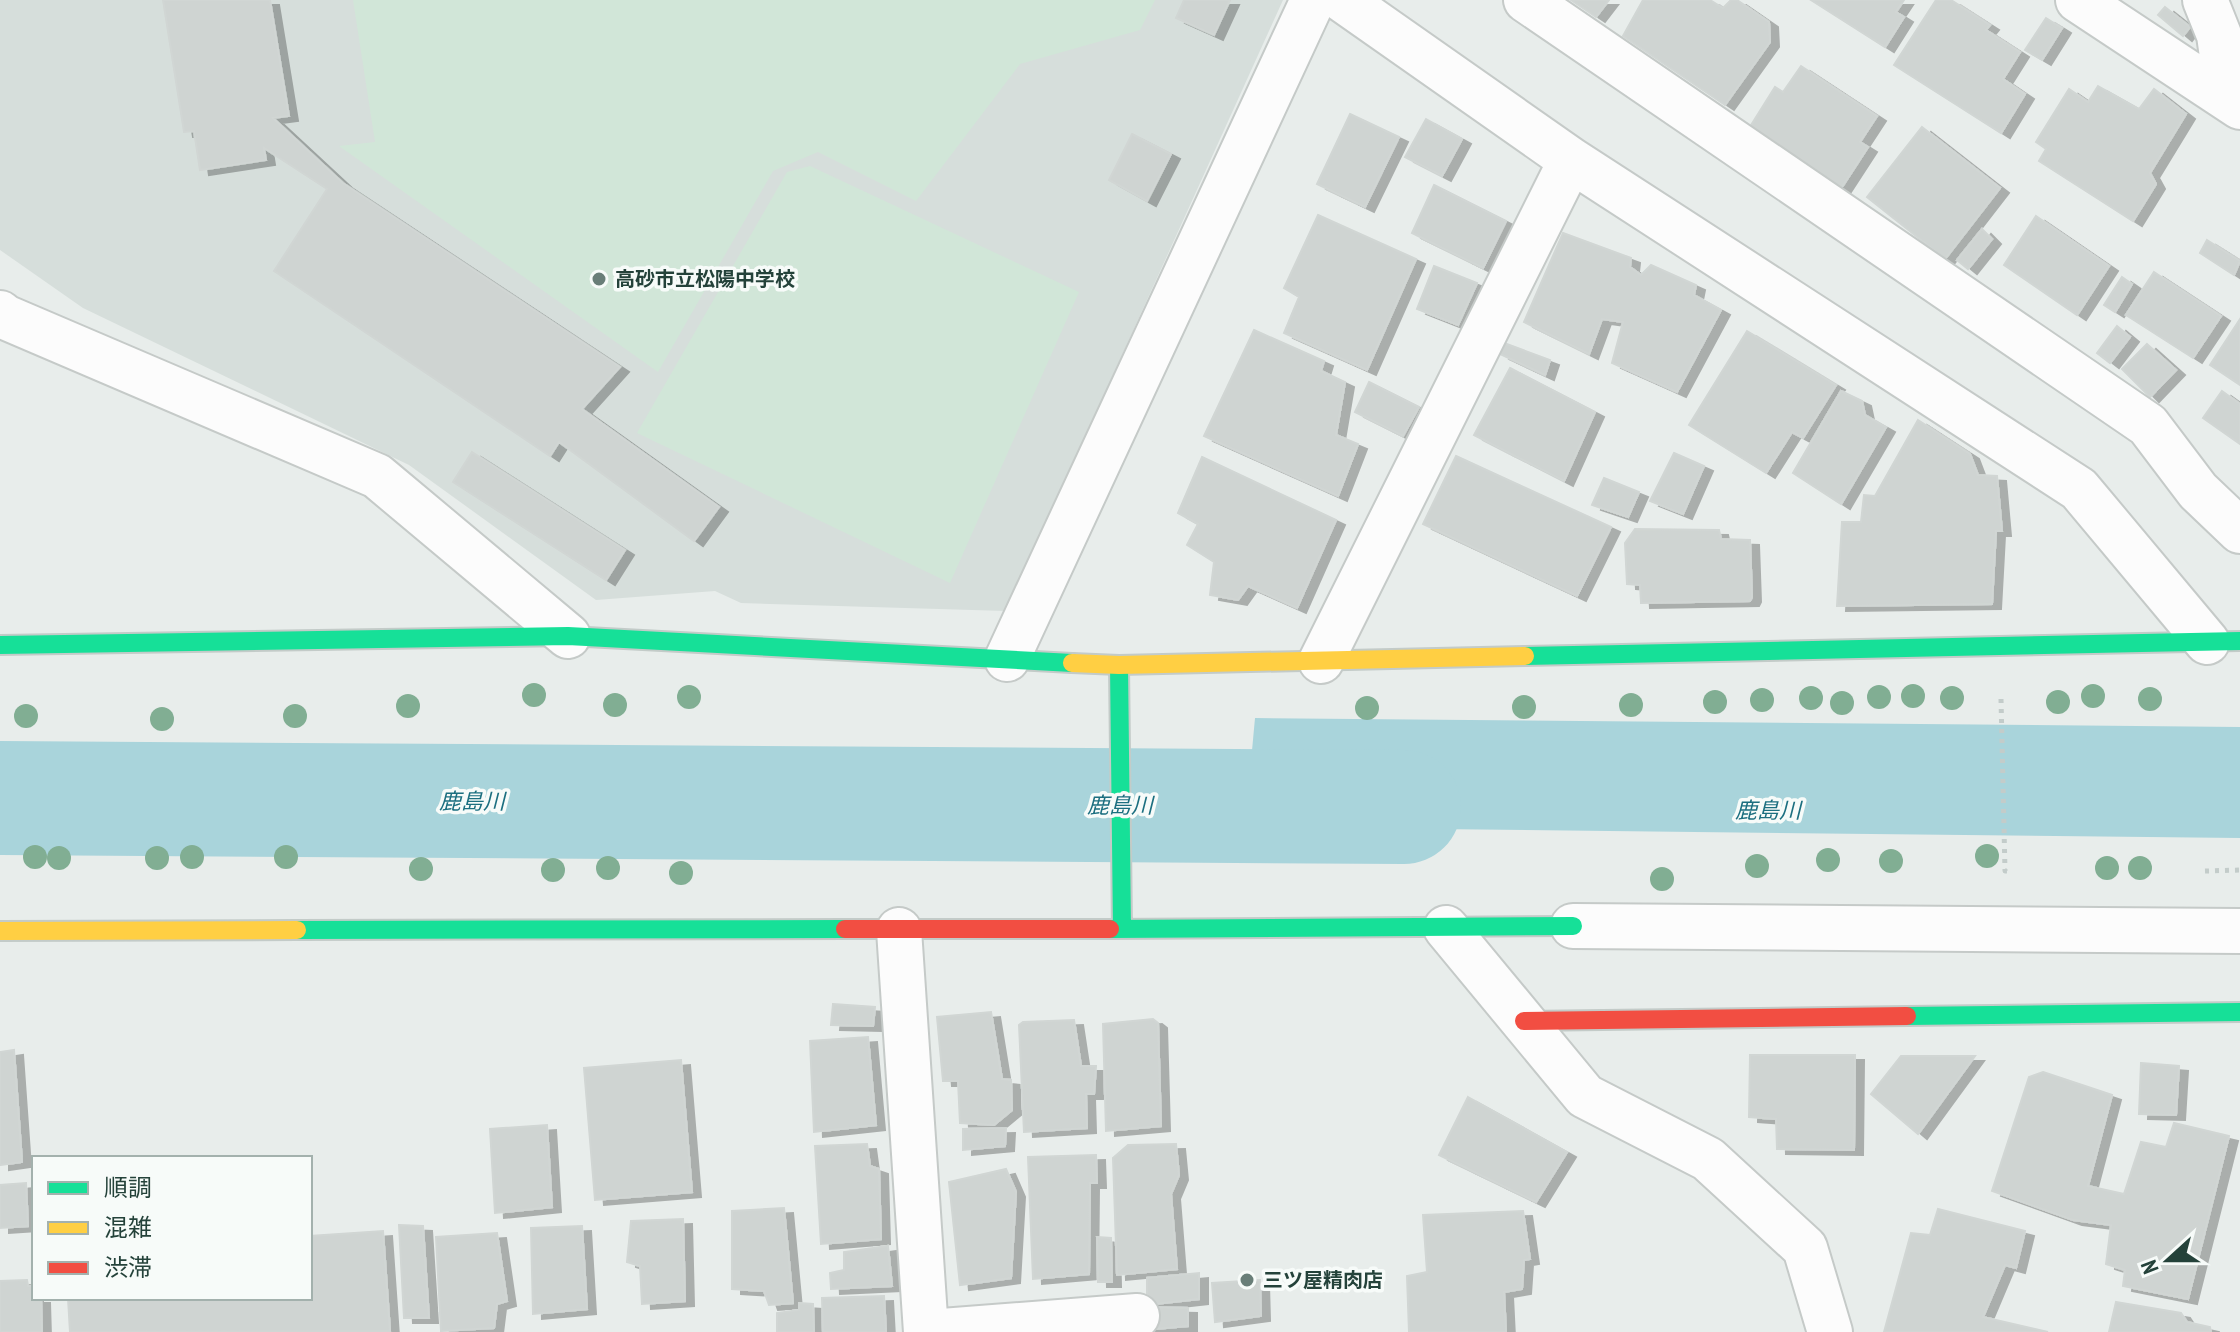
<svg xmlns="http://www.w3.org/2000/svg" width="2240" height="1332" font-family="'PT Sans Narrow','Noto Sans JP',sans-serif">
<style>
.built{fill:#d6dedb}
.green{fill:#d1e6d8}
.water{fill:#a9d4db}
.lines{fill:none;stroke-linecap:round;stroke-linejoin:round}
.river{stroke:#a9d4db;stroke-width:114}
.building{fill:#cfd4d2;stroke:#d1d6d4;stroke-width:2;filter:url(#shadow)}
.street-casing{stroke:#c5cac8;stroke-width:48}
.fast-casing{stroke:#c3cbc8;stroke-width:22}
.slow-casing{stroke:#c3cbc8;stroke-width:22}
.jam-casing{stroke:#c3cbc8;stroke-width:22}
.path{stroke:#c3ccca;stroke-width:5;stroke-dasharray:4 6;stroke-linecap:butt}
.street{stroke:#fcfcfc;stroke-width:44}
.fast{stroke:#16e098;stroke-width:18}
.slow{stroke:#ffcf43;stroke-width:18}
.jam{stroke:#f24e42;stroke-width:18}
.tree{fill:#81ae93}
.poi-dot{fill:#697e78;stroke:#f7fbf9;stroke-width:3}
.labels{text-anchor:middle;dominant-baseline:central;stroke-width:7;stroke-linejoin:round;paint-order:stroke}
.poi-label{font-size:20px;font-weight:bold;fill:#24423a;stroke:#f7fbf9;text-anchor:start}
.water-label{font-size:22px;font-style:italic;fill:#1c6f80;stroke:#f7fbf9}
</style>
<defs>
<filter id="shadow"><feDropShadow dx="9" dy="5" stdDeviation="0" flood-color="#0004"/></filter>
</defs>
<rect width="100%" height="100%" fill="#e8edeb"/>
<!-- built -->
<path class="built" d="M 0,0 L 1283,0 L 1006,611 L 741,603 L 715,591 L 596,600 L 409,465 L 83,308 L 0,250 Z"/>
<!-- green -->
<path class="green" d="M 353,0 L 1155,0 L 1140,30 L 1020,64 L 916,201 L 818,152 L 773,171 L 658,372 L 339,146 L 375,142 Z
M 810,166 L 1079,292 L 950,583 L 637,433 L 787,172 Z"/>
<!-- water -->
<path class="water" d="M 1255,718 L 2240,727 L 2240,838 L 1245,827 Z"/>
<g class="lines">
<!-- river -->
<path class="river" d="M 0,798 L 1404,807"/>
</g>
<!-- building -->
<path class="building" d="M 163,0 L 270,0 L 289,116 L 273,118 L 343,183 L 620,367 L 582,409 L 719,507 L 694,541 L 559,442 L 550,456 L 274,271 L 327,189 L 264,148 L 266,160 L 200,170 L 194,131 L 184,132 Z
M 1184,0 L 1230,0 L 1214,35 L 1176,18 Z
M 1571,0 L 1609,0 L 1596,17 Z
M 1643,0 L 1710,0 L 1723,8 L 1731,0 L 1737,0 L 1769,22 L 1770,42 L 1725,105 L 1623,36 Z
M 1811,0 L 1904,0 L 1896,12 L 1904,17 L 1885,47 Z
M 1936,0 L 1951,0 L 1990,25 L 1986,30 L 2020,52 L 2003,79 L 2025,94 L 2001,133 L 1894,65 Z
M 2165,7 L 2190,27 L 2183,36 L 2158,15 Z
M 2046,18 L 2062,28 L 2042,60 L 2025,50 Z
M 1801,66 L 1877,116 L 1860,142 L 1868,147 L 1840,190 L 1748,130 L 1775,87 L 1783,92 Z
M 2098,86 L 2139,109 L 2154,89 L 2186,114 L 2150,173 L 2156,184 L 2133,221 L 2039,161 L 2046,149 L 2036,142 L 2069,89 L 2088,102 Z
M 1350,114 L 1399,137 L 1365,207 L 1317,184 Z
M 1426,119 L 1462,139 L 1442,176 L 1405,157 Z
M 1922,127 L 2000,188 L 1945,259 L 1867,197 Z
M 1132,134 L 1171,154 L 1147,201 L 1109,180 Z
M 1434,185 L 1506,221 L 1483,268 L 1412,233 Z
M 1318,215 L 1416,259 L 1367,370 L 1284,333 L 1299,297 L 1284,288 Z
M 2036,216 L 2109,266 L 2077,315 L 2004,265 Z
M 1982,229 L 1992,239 L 1968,269 L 1957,260 Z
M 1563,233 L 1631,258 L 1630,267 L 1641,275 L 1651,265 L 1696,285 L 1694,295 L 1721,310 L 1677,392 L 1612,363 L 1623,322 L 1602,319 L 1589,354 L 1524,322 Z
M 2207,240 L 2240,261 L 2234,275 L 2200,253 Z
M 1434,266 L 1477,283 L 1458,325 L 1417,309 Z
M 2154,272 L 2221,316 L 2193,358 L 2126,315 Z
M 2122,277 L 2132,284 L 2115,312 L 2104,305 Z
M 2240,319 L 2240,385 L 2210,365 Z
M 2117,326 L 2130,337 L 2110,363 L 2097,353 Z
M 1254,330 L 1324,361 L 1321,371 L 1345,382 L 1336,435 L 1358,444 L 1338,496 L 1204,436 Z
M 1747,331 L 1836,385 L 1803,438 L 1792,432 L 1766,473 L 1689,425 Z
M 1504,343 L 1550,360 L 1545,375 L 1500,354 Z
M 2147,344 L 2176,370 L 2150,397 L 2122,369 Z
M 1510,368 L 1595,412 L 1564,481 L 1474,435 Z
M 1369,382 L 1419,407 L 1403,436 L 1355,412 Z
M 1841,391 L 1862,401 L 1865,415 L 1886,427 L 1841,504 L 1793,473 Z
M 2222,391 L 2240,404 L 2240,444 L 2203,418 Z
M 1918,420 L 1970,454 L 1978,475 L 1997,476 L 2002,531 L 1996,531 L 1992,604 L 1837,606 L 1842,522 L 1861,522 L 1864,495 L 1875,496 Z
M 472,452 L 625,550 L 606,580 L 453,482 Z
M 1674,453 L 1704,466 L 1683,514 L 1650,501 Z
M 1456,456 L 1611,527 L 1577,596 L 1423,524 Z
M 1202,457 L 1336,520 L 1297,608 L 1248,586 L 1238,600 L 1210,595 L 1214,562 L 1187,545 L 1198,524 L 1178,513 Z
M 1604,478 L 1639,492 L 1628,517 L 1592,505 Z
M 1635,529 L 1719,530 L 1721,539 L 1750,540 L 1752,597 L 1750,601 L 1641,603 L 1640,585 L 1627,584 L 1625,543 Z
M 833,1004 L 875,1007 L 873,1026 L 831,1025 Z
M 991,1012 L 1002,1079 L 1011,1080 L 1012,1110 L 994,1125 L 960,1123 L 958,1081 L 943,1081 L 937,1017 Z
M 1153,1019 L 1158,1023 L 1161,1126 L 1106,1131 L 1103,1024 Z
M 1074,1020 L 1081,1066 L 1096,1066 L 1094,1094 L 1086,1094 L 1087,1128 L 1024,1132 L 1019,1025 L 1023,1022 Z
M 868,1037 L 876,1125 L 814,1132 L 810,1041 Z
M 14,1050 L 22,1162 L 0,1165 L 0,1052 Z
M 1750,1055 L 1855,1055 L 1854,1150 L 1777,1149 L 1776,1119 L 1749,1117 Z
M 1901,1056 L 1975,1056 L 1918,1134 L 1871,1094 Z
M 681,1060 L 692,1192 L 595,1200 L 584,1068 Z
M 2141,1063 L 2179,1066 L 2176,1115 L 2139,1114 Z
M 2043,1072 L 2112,1095 L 2088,1186 L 2124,1194 L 2141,1142 L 2166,1147 L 2174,1123 L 2229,1136 L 2188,1299 L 2123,1286 L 2125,1270 L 2106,1264 L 2111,1225 L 2073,1220 L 1992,1191 L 2029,1077 Z
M 1468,1097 L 1567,1152 L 1536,1202 L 1439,1155 Z
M 547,1125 L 552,1207 L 495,1213 L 490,1129 Z
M 1006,1128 L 1005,1146 L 963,1150 L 963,1129 Z
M 867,1144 L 870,1166 L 879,1169 L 881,1239 L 821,1244 L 815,1146 Z
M 1176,1144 L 1179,1175 L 1171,1194 L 1177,1269 L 1117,1275 L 1113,1158 L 1128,1145 Z
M 1096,1155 L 1097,1183 L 1090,1183 L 1089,1274 L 1033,1279 L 1028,1157 Z
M 1006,1169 L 1016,1192 L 1011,1278 L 960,1285 L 949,1182 Z
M 26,1183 L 28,1226 L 0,1228 L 0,1185 Z
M 784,1208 L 793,1303 L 769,1305 L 764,1291 L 732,1289 L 732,1211 Z
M 1938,1209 L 2025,1231 L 2016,1268 L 2005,1265 L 1983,1317 L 2048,1332 L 1884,1332 L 1911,1233 L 1930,1235 Z
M 1523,1211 L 1530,1259 L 1524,1260 L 1522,1289 L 1504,1292 L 1506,1332 L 1409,1332 L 1407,1276 L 1427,1272 L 1423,1215 Z
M 683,1219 L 685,1301 L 642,1304 L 640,1266 L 627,1262 L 631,1221 Z
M 399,1225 L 423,1226 L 429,1318 L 404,1318 Z
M 582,1226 L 587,1309 L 533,1314 L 531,1228 Z
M 383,1231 L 390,1331 L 70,1332 L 68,1298 L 310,1298 L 310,1236 Z
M 497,1233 L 507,1301 L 497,1304 L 494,1328 L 441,1331 L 436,1237 Z
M 1097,1237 L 1111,1238 L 1112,1282 L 1098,1282 Z
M 888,1246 L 892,1286 L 831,1289 L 830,1273 L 844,1270 L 844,1252 Z
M 1199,1273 L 1199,1299 L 1147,1305 L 1147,1278 Z
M 27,1280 L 28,1286 L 34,1286 L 34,1298 L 41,1298 L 42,1332 L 0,1332 L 0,1281 Z
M 1260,1280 L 1261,1316 L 1215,1322 L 1212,1283 Z
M 884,1296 L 886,1332 L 823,1332 L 822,1298 Z
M 2116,1302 L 2181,1313 L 2187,1322 L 2210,1327 L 2211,1332 L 2109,1332 Z
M 799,1303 L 813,1304 L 814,1332 L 777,1332 L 777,1313 L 799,1310 Z
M 1147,1307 L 1188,1308 L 1188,1326 L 1145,1330 Z"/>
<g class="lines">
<!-- street casing -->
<g class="street-casing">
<path id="street" d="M 1343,0 L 1571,160 L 2079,489 L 2207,642
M 1526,0 L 2148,425 L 2198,491 L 2240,531
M 2078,0 L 2240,107
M 2205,0 L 2219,35 L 2228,99
M 0,313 L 5,317 L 377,476 L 568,636
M 1007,659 L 1313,0
M 1321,661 L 1571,160
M 1573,926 L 2240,931
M 1446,928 L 1585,1096 L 1708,1159 L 1805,1248 L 1830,1332
M 899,930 L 926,1332
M 929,1332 L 1137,1316"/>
</g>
<!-- fast casing -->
<g class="fast-casing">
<path id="fast" d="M 0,645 L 568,636 L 1072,663
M 1525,656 L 2240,641
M 1119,665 L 1122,929
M 1110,929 L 1573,926
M 297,930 L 845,929
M 1907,1016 L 2240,1012"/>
</g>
<!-- slow casing -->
<g class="slow-casing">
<path id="slow" d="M 1072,663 L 1119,665 L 1525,656
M 0,931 L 297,930"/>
</g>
<!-- jam casing -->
<g class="jam-casing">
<path id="jam" d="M 845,929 L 1110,929
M 1524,1021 L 1907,1016"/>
</g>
<!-- path -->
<path class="path" d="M 2001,699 L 2005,871 L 2007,871
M 2205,871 L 2240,870"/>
<!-- street -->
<use href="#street" class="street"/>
<!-- fast -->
<use href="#fast" class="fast"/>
<!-- slow -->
<use href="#slow" class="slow"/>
<!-- jam -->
<use href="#jam" class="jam"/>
</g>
<!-- trees -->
<g class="tree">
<circle cx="534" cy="695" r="12"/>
<circle cx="1913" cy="696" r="12"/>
<circle cx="2093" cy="696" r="12"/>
<circle cx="689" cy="697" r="12"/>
<circle cx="1879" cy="697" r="12"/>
<circle cx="1811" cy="698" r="12"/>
<circle cx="1952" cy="698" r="12"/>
<circle cx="2150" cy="699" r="12"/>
<circle cx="1762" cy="700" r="12"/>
<circle cx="1715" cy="702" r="12"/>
<circle cx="2058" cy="702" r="12"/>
<circle cx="1842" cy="703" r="12"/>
<circle cx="615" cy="705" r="12"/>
<circle cx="1631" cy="705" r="12"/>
<circle cx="408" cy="706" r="12"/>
<circle cx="1524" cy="707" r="12"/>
<circle cx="1367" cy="708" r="12"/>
<circle cx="26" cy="716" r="12"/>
<circle cx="295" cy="716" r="12"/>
<circle cx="162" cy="719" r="12"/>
<circle cx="1987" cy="856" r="12"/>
<circle cx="35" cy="857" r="12"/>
<circle cx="192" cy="857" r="12"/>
<circle cx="286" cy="857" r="12"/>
<circle cx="59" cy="858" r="12"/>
<circle cx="157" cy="858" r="12"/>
<circle cx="1828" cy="860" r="12"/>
<circle cx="1891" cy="861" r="12"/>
<circle cx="1757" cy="866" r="12"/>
<circle cx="608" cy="868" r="12"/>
<circle cx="2107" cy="868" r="12"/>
<circle cx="2140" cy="868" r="12"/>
<circle cx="421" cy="869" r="12"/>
<circle cx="553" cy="870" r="12"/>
<circle cx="681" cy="873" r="12"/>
<circle cx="1662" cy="879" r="12"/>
</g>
<!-- markers -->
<g class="poi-dot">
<circle cx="599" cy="279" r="8"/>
<circle cx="1247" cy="1280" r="8"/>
</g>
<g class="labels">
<!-- poi labels -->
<g class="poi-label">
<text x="615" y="279">高砂市立松陽中学校</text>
<text x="1263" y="1280">三ツ屋精肉店</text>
</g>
<!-- water labels -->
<g class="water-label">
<text x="472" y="801">鹿島川</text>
<text x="1120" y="805">鹿島川</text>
<text x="1768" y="810">鹿島川</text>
</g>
</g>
<!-- legend -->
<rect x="32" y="1156" width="280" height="144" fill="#f7fbf9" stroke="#a3b1ad" stroke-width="2"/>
<rect x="48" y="1182" width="40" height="12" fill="#16e098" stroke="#a3b1ad" stroke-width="2"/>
<text x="104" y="1196" font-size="24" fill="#24423a">順調</text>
<rect x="48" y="1222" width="40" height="12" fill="#ffcf43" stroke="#a3b1ad" stroke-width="2"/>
<text x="104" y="1236" font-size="24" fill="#24423a">混雑</text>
<rect x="48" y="1262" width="40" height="12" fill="#f24e42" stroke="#a3b1ad" stroke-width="2"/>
<text x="104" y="1276" font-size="24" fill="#24423a">渋滞</text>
<!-- north arrow -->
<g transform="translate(2168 1260) rotate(249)" stroke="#f7fbf9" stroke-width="6" paint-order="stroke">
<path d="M0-6L14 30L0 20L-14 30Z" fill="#24423a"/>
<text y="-12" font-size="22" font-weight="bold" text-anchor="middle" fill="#24423a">N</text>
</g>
</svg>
